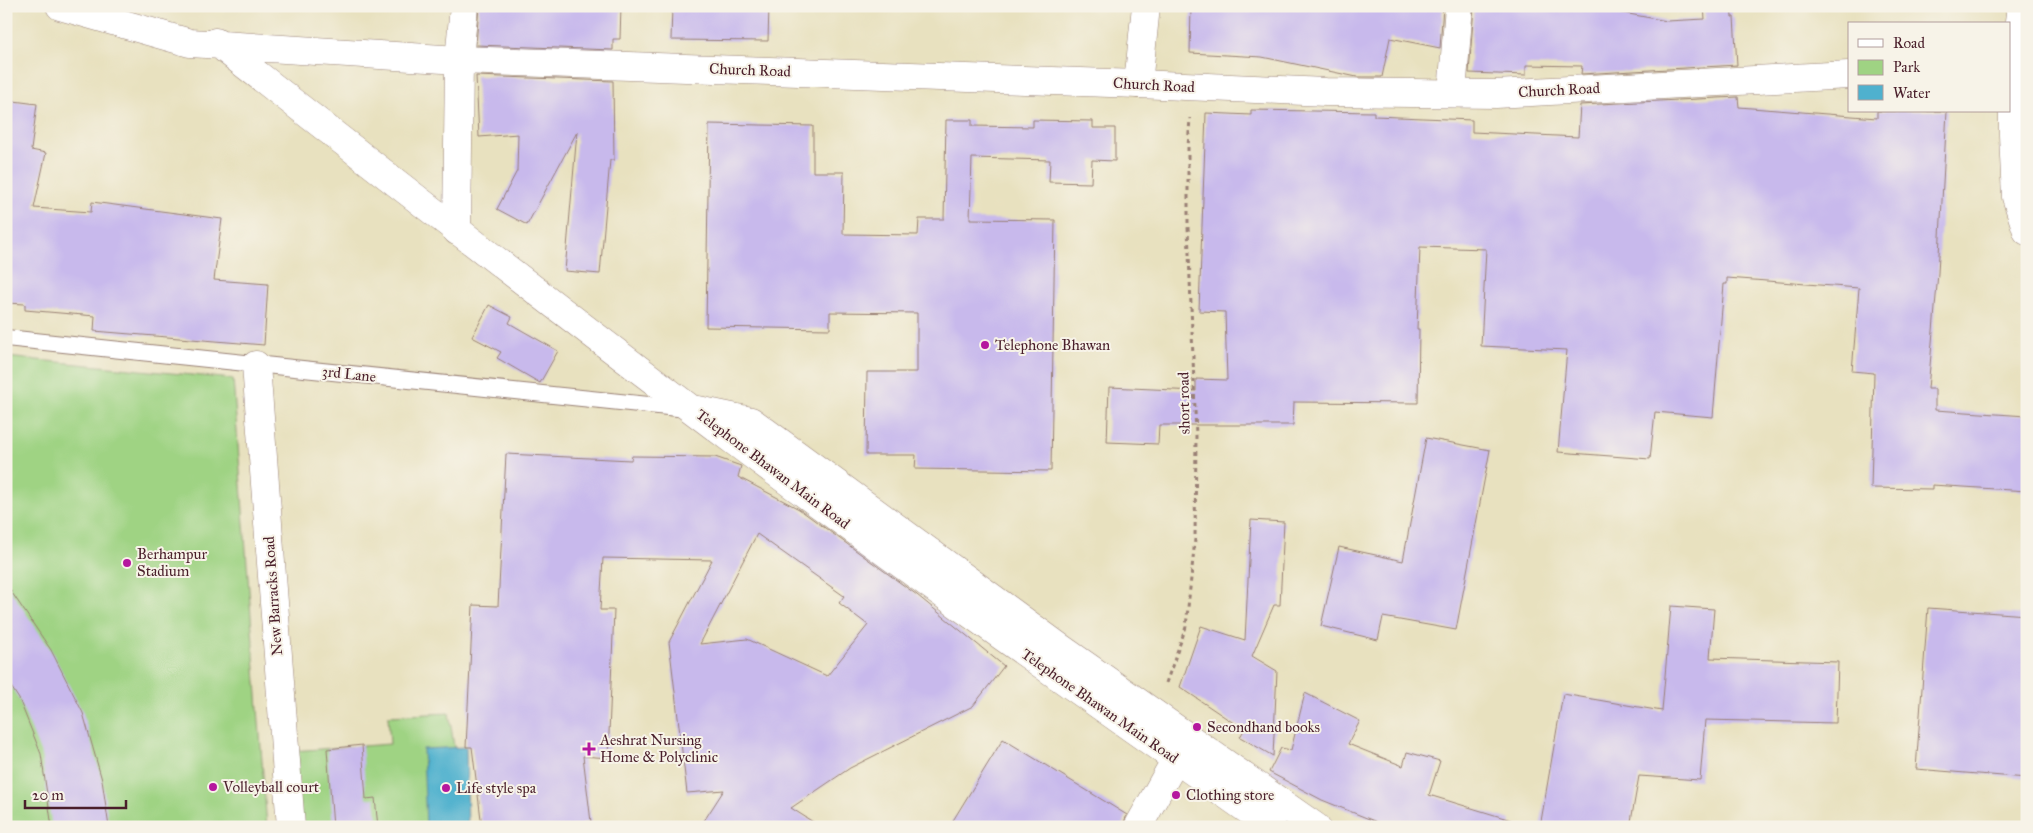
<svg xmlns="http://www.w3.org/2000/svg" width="2033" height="833" font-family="'IM FELL Great Primer',serif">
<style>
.green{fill:#9fd383;stroke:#747957}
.water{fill:#4fb1ce;stroke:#4c687c}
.building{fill:#c8b9ec;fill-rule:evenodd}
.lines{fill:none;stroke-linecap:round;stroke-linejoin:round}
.lane-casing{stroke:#998075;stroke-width:18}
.street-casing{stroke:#998075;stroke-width:29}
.secondary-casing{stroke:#998075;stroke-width:29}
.primary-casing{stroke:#998075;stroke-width:29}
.path{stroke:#998075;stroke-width:3;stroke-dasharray:4 4;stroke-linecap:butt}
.lane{stroke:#fff;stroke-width:16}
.street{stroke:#fff;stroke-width:28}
.secondary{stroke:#fff;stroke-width:28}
.primary{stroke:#fff;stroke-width:28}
.poi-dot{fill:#b5179e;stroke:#f7f3e8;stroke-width:2}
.labels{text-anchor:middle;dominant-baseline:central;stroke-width:4;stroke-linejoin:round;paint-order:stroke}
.street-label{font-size:15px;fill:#4a1f2b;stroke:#f7f3e8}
.poi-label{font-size:15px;fill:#4a1f2b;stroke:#f7f3e8;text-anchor:start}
</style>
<rect width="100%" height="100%" fill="#f7f3e8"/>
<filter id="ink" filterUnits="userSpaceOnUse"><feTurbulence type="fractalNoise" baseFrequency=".02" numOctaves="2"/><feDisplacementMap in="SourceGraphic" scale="10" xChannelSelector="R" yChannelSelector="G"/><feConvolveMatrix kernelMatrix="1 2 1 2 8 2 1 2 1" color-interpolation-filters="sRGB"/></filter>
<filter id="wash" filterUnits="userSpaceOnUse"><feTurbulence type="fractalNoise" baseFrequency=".0096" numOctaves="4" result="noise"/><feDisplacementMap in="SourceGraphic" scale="20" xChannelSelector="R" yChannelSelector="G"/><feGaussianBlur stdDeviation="1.12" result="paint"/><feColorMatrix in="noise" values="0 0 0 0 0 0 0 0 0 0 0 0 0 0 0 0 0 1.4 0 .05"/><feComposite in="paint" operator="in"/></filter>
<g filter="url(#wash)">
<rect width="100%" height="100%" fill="#e8e1bf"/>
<!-- green -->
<path class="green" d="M 6,357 L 233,379 L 267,827 L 6,827 Z
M 449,713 L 466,827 L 297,827 L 292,751 L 390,744 L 388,716 Z"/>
<!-- water -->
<path class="water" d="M 466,747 L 468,827 L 426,827 L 423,749 Z"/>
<g id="blocks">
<!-- building -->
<path class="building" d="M 479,6 L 621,6 L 620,39 L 613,39 L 613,50 L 476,45 Z
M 672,6 L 769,6 L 768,41 L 671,40 Z
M 1191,6 L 1443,6 L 1440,48 L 1390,38 L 1382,77 L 1357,77 L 1262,57 L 1190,53 Z
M 1474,6 L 1585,6 L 1667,21 L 1705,19 L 1704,6 L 1731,6 L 1732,17 L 1734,17 L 1737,65 L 1581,74 L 1582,66 L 1526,65 L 1526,75 L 1469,73 Z
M 476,76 L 613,81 L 614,160 L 610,160 L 600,274 L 565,271 L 577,132 L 527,225 L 497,209 L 517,171 L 518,134 L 479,137 Z
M 1738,97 L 1739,107 L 1877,118 L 1877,111 L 1947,111 L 1938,273 L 1928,389 L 1935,389 L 1935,410 L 2027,416 L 2027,491 L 1932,485 L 1932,489 L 1871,488 L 1874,373 L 1852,371 L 1859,288 L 1727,278 L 1727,284 L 1724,284 L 1713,417 L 1655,412 L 1650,459 L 1558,452 L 1567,350 L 1481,346 L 1486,249 L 1420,247 L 1417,329 L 1419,329 L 1418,403 L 1294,402 L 1293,425 L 1159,425 L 1158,444 L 1107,442 L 1109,387 L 1196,391 L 1196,379 L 1227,380 L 1225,312 L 1199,311 L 1206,113 L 1251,115 L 1251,110 L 1374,112 L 1374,116 L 1472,120 L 1472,132 L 1578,137 L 1580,105 Z
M 6,100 L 37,104 L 31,150 L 46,153 L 34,208 L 91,212 L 92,202 L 222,219 L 214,280 L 268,284 L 264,345 L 94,331 L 95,316 L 25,310 L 25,304 L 6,303 Z
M 946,120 L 972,120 L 972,126 L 1033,127 L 1033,120 L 1093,121 L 1093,128 L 1115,128 L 1115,161 L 1092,160 L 1091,183 L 1049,182 L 1050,160 L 972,158 L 970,219 L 1055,220 L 1051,471 L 915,469 L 916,455 L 866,455 L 867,372 L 917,372 L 917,313 L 830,312 L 830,329 L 706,327 L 709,124 L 813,126 L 813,172 L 844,172 L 843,234 L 918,235 L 919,219 L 944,219 Z
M 489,305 L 512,317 L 509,323 L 558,351 L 540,383 L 497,358 L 501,352 L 472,337 Z
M 1426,438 L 1490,450 L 1456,630 L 1383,617 L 1378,640 L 1321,626 L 1339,547 L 1403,561 Z
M 506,454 L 631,460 L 632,456 L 715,457 L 741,466 L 738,477 L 799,509 L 917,595 L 1004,666 L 973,706 L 850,768 L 791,808 L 821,827 L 700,827 L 724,790 L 687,793 L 669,642 L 712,560 L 603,558 L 600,610 L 614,610 L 608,758 L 583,756 L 591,822 L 582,823 L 582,827 L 482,827 L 472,747 L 466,747 L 473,605 L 498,606 ZM 757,534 L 844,596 L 839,603 L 868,625 L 827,676 L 747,639 L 700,644 Z
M 1251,520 L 1284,522 L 1280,605 L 1274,605 L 1252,656 L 1277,671 L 1273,756 L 1240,737 L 1244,730 L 1180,687 L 1201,626 L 1245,640 Z
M 6,584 L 51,650 L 83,713 L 102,780 L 109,827 L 52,827 L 41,754 L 19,699 L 6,679 Z
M 1671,606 L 1714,609 L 1710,658 L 1838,662 L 1836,723 L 1705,720 L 1700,780 L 1639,776 L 1630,827 L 1540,827 L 1563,694 L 1662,711 Z
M 1928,608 L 2027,615 L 2027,778 L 1916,769 Z
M 1305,693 L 1360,721 L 1348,744 L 1403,766 L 1407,752 L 1440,761 L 1429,795 L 1511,820 L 1510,827 L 1389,827 L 1322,800 L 1269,772 L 1281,748 L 1291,750 Z
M 1003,739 L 1127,815 L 1122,827 L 949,827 Z
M 362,745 L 366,799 L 375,798 L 378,827 L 333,827 L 327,749 Z"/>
</g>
</g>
<g filter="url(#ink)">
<use href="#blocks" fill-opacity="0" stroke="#998075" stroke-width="1"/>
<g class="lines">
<!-- lane casing -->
<g class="lane-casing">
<path id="lane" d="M 6,338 L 687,409"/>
</g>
<!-- street casing -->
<g class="street-casing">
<path id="street" d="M 1138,84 L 1146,6
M 1452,93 L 1459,6
M 457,231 L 459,60 L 464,6
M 256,365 L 291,827
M 1138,827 L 1176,759"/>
</g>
<!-- secondary casing -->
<g class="secondary-casing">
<path id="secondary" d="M 60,6 L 190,43 L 459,60 L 1138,84 L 1326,92 L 1496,94 L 1849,75
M 216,42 C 388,177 560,311 735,442 C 911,574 1092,700 1272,827
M 698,410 L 751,421 L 1058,646 L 1316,827"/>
</g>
<!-- primary casing -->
<g class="primary-casing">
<path id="primary" d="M 2021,6 L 2013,67 L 2013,135 L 2016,197 L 2027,231"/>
</g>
<!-- path -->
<path class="path" d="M 1166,683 L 1186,627 L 1195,539 L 1196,436 L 1188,227 L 1188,147 L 1190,118
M 6,803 L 9,827"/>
<!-- lane -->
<use href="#lane" class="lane"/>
<!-- street -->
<use href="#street" class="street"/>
<!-- secondary -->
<use href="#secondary" class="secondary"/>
<!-- primary -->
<use href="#primary" class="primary"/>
</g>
</g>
<!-- markers -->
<g class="poi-dot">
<circle cx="985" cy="345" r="5"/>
<circle cx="127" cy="563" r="5"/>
<circle cx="1197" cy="727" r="5"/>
<path d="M586.5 741.5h5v5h5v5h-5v5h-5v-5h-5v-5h5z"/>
<circle cx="213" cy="787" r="5"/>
<circle cx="446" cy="788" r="5"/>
<circle cx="1176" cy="795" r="5"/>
</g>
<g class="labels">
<!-- street labels -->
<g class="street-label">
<text transform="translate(750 70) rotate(2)">Church Road</text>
<text transform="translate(1154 85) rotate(3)">Church Road</text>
<text transform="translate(1559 90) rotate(-3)">Church Road</text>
<text transform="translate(349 374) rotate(6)">3rd Lane</text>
<text transform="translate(1184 403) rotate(-91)">short road</text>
<text transform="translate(773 469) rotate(37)">Telephone Bhawan Main Road</text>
<text transform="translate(273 596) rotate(-94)">New Barracks Road</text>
<text transform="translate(1100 706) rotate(35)">Telephone Bhawan Main Road</text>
</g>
<!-- poi labels -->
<g class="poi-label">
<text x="995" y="345">Telephone Bhawan</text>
<text x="137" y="554">Berhampur<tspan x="137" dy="17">Stadium</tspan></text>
<text x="1207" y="727">Secondhand books</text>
<text x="600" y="740">Aeshrat Nursing<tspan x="600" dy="17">Home &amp; Polyclinic</tspan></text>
<text x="223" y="787">Volleyball court</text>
<text x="456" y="788">Life style spa</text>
<text x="1186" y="795">Clothing store</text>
</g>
</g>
<!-- margin -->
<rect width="2033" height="833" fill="none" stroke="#f7f3e8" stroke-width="25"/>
<!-- legend -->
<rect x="1848" y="22" width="162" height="90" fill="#f7f3e8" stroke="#b29e9c"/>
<rect x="1858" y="39" width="25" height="8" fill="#ffffff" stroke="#b29e9c"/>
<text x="1893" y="48" font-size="15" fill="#4a1f2b">Road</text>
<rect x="1858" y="60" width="25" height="15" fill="#9fd383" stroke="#b29e9c"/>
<text x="1893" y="72" font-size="15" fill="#4a1f2b">Park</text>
<rect x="1858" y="85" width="25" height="15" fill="#4fb1ce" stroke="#b29e9c"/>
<text x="1893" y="98" font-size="15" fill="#4a1f2b">Water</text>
<!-- scale -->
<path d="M25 800v8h101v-8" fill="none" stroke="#4a1f2b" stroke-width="2.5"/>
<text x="32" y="800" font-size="15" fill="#4a1f2b" stroke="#f7f3e8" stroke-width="4" paint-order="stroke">20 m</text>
</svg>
